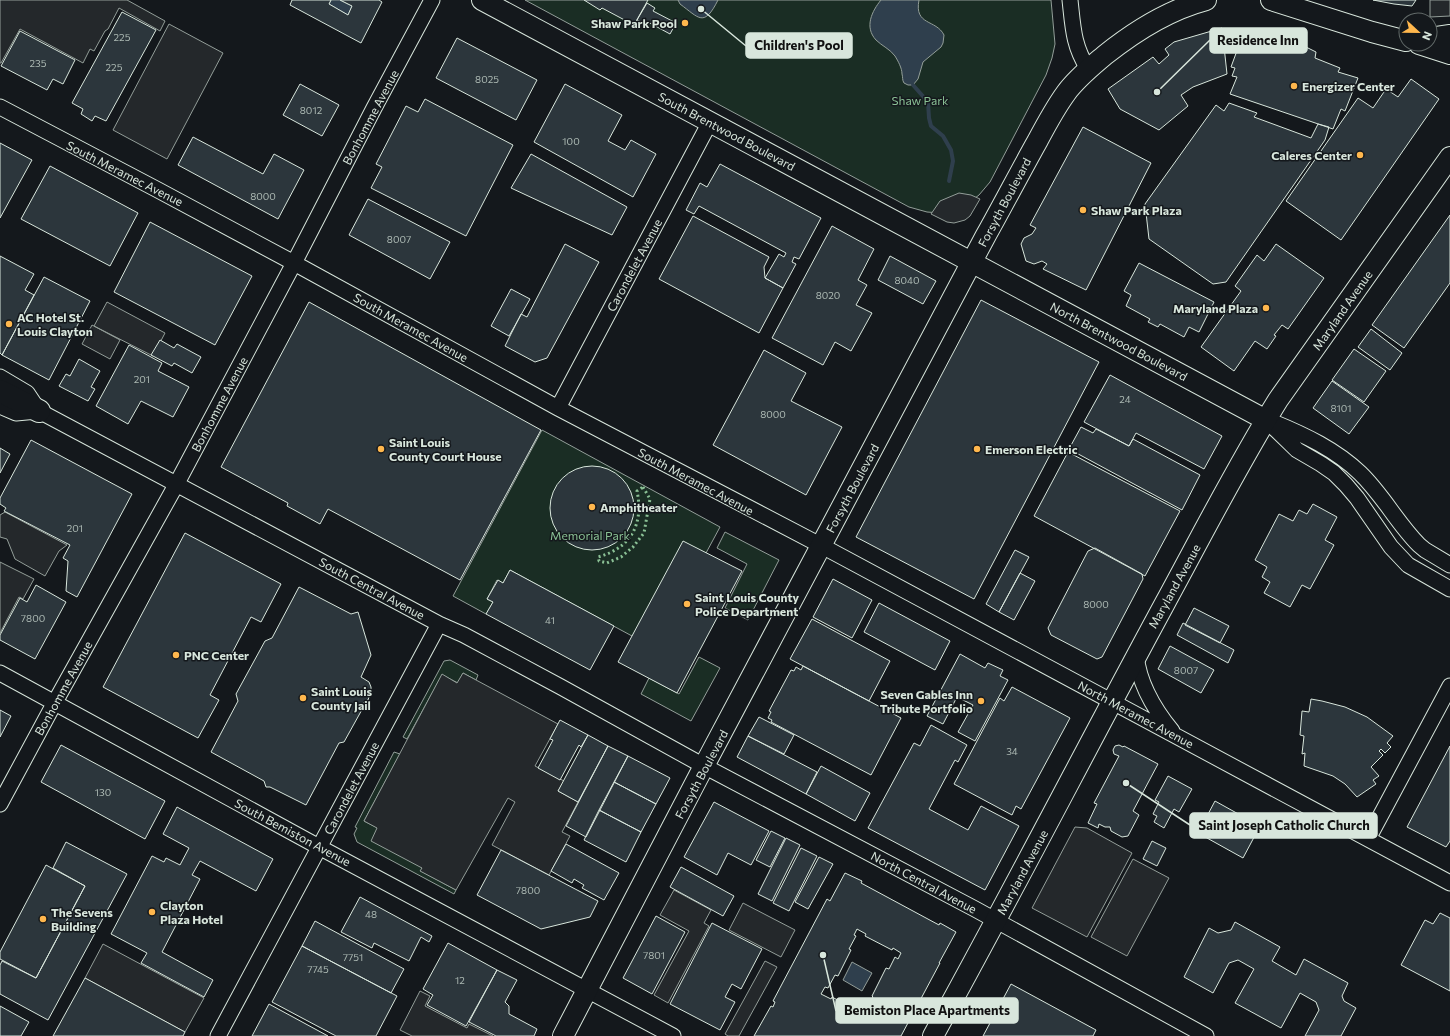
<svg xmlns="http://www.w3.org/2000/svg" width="1450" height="1036" font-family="Commissioner,sans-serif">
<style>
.green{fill:#1a2d24;stroke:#939e99}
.parking{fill:#24282b;stroke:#939e99}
.water{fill:#2f3f4d;stroke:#939e99}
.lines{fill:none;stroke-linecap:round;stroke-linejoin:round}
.stream{stroke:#2f3f4d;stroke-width:4}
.building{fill:#2c363c;stroke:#d8e6dc;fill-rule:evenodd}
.minor-casing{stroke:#d8e6dc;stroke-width:17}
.major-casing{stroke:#d8e6dc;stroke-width:22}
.highway-casing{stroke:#d8e6dc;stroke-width:24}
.minor{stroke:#14181c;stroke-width:15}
.major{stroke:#14181c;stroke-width:20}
.highway{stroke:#14181c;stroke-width:22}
.hedge{stroke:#8ac095;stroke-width:3;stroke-dasharray:2 3;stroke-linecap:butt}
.poi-dot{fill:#ffb74d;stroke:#14181c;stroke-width:1.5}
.labels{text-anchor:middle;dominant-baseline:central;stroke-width:3;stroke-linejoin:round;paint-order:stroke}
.number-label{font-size:10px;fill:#adbab4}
.poi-label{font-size:12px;font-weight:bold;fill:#d8e6dc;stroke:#14181c;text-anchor:start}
.park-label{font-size:12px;fill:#8ac095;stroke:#14181c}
.street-label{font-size:12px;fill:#d8e6dc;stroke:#14181c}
.leader{fill:none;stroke:#d8e6dc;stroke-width:1.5}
.callout-dot{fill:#d8e6dc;stroke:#14181c;stroke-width:1.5}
.callout{fill:#d8e6dc;stroke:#d8e6dc;stroke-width:1.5}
.callout-label{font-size:13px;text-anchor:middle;font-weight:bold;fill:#111}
</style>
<rect width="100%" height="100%" fill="#14181c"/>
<!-- green -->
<path class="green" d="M 525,0 L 1051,0 L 1055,44 L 1052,58 L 1046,75 L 990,182 L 979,195 L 966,205 L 941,213 L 927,212 L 909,207 Z
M 542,430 L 720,527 L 706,553 L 632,636 L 510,570 L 503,583 L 497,580 L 487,599 L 493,602 L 486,614 L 453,596 Z
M 725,532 L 779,560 L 748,620 L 725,608 L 747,564 L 717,548 Z
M 699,657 L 720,668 L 691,721 L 641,694 L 649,678 L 679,694 Z
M 450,660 L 478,675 L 476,680 L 463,673 L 458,683 L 442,675 L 407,739 L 403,737 L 444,661 Z
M 394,752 L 400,754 L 364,821 L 378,828 L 422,868 L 421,871 L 456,890 L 454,894 L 357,842 L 354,834 L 357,828 L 355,827 Z"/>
<!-- parking -->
<path class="parking" d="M 0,0 L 127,0 L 165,21 L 160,31 L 119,8 L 108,29 L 105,31 L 94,51 L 90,49 L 83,63 L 20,29 L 1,63 L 0,63 Z
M 1430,0 L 1450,0 L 1450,16 L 1430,17 Z
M 169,24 L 223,53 L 167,159 L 113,130 Z
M 959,193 L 971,195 L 980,199 L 970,216 L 965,220 L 954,223 L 947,222 L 931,214 L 940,201 Z
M 107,302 L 165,333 L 153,356 L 94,326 Z
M 92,325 L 120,340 L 110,359 L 82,344 Z
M 5,512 L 67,545 L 59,551 L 45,576 L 15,559 L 7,539 L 0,537 L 0,515 Z
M 0,562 L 34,579 L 23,599 L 19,597 L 0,633 Z
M 463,673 L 558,724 L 535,766 L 564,781 L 558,791 L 578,802 L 562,832 L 570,836 L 549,875 L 492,845 L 515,802 L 508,798 L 456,890 L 420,871 L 422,868 L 371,841 L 377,828 L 364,821 L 442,674 L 457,683 Z
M 1075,827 L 1087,828 L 1132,853 L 1087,937 L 1032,908 Z
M 1133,859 L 1169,878 L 1127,956 L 1091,937 Z
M 674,890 L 711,910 L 704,923 L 709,926 L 668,1003 L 654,995 L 689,931 L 660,915 Z
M 743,903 L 795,930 L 781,957 L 729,930 Z
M 103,944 L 204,998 L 185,1032 L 85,978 Z
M 765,961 L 777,967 L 739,1036 L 728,1036 L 725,1034 Z
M 420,991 L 430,996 L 425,1006 L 467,1028 L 469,1024 L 493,1036 L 412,1036 L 400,1030 Z"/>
<!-- water -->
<path class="water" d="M 331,0 L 340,0 L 352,6 L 348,15 L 329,4 Z
M 678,0 L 718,0 C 704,28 699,18 680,4 Z
M 881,0 L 919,0 C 914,26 936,19 944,35 L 943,43 L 941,47 L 923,62 L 918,79 L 913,85 L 908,85 L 904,83 C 902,80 903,77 902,74 C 902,68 898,61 895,56 C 890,49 882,46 876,40 C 864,27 872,11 881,0 Z
M 852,962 L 872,973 L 862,991 L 843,980 Z"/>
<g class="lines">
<!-- stream -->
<path class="stream" d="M 913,85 L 928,102 L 929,118 L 931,126 L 943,136 L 951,150 L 953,161 L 949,181"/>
</g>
<!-- building -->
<path class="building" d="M 292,0 L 331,0 L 329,4 L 348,15 L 352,6 L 340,0 L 379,0 L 382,2 L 361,43 L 290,5 Z
M 584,0 L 648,0 L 634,25 L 602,8 L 600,10 Z
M 1373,0 L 1416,0 L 1412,6 L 1394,4 Z
M 647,3 L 655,8 L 653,11 L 676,23 L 670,34 L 648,22 L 647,25 L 637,20 Z
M 122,12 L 156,30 L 106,121 L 95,116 L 92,121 L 81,114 L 83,109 L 72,103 Z
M 1222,28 L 1227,74 L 1193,87 L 1181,95 L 1188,106 L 1159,130 L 1120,109 L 1108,89 L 1153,57 L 1159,64 L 1169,55 L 1165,49 L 1174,42 Z
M 20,31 L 75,60 L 63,84 L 53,79 L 47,90 L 1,66 Z
M 1252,36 L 1275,45 L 1278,39 L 1304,46 L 1316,52 L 1315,58 L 1340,68 L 1338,72 L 1358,78 L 1345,111 L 1341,109 L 1333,129 L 1230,94 L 1237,77 L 1232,76 L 1235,68 L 1231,67 L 1242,37 L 1251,40 Z
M 457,38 L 537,80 L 516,120 L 436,78 Z
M 1411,79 L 1439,99 L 1341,240 L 1286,201 L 1358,98 L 1373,108 L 1386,89 L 1398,97 Z
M 300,84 L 339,105 L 322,136 L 283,115 Z
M 565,84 L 622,115 L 608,141 L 625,150 L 631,140 L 656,154 L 633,197 L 534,142 Z
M 425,99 L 513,145 L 466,236 L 371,188 L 382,167 L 376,164 L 406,106 L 418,112 Z
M 1229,103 L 1257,113 L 1254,117 L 1311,138 L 1318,124 L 1329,127 L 1325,140 L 1226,282 L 1213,284 L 1149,239 L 1145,204 L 1216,105 L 1224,111 Z
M 1083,127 L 1151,163 L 1086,290 L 1043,269 L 1047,264 L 1042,261 L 1034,264 L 1026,261 L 1021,244 L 1024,238 L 1032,234 L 1036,228 L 1030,225 Z
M 193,137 L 263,174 L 274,154 L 304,170 L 278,219 L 178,165 Z
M 0,143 L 32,160 L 0,218 Z
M 531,154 L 627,207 L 612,235 L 511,188 Z
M 720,164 L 821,218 L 799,259 L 794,257 L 792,262 L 796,264 L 783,288 L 765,278 L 779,254 L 784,257 L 786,253 L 699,206 L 694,214 L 686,210 L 700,183 L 707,187 Z
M 50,166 L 138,213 L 110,266 L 21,219 Z
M 368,199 L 450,242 L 430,279 L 349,235 Z
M 1450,215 L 1450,283 L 1404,348 L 1372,325 Z
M 693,216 L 769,257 L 764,267 L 765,278 L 783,288 L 759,333 L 659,279 Z
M 150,222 L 252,276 L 215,345 L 114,292 Z
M 832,226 L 874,249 L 858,280 L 867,285 L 856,305 L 872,313 L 851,351 L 835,342 L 823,365 L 772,338 Z
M 565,244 L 599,262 L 547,358 L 535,362 L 505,346 L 521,314 L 527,317 Z
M 1276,244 L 1324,278 L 1288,329 L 1282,325 L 1274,335 L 1276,336 L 1267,349 L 1255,341 L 1234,371 L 1201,347 L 1241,291 L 1235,286 L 1257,255 L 1264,261 Z
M 0,256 L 34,274 L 25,290 L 34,295 L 2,355 L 0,353 Z
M 890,256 L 936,281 L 923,304 L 878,280 Z
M 1139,263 L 1214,302 L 1199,332 L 1189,327 L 1184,337 L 1160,324 L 1158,327 L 1148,322 L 1150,319 L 1126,306 L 1131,295 L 1124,291 Z
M 44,277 L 90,301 L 49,380 L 2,355 Z
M 511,289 L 530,299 L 509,336 L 491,326 Z
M 981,300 L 1099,362 L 974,599 L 856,537 Z
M 309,302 L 541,430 L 460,580 L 328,509 L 320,524 L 287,506 L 288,503 L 221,467 Z
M 1371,329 L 1402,353 L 1390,370 L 1358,347 Z
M 160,340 L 174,348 L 177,344 L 201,357 L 192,373 L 174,363 L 172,366 L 151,355 Z
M 129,345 L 162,363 L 158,371 L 189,387 L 173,417 L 141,401 L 128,424 L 96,406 Z
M 1354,349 L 1386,371 L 1364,402 L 1332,380 Z
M 764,350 L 806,373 L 791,401 L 842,427 L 806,495 L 713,445 Z
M 79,359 L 100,371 L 91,387 L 95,389 L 88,401 L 59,386 L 66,374 L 70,376 Z
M 1110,375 L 1222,436 L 1204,469 L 1136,433 L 1129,446 L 1084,422 Z
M 1332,381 L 1369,407 L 1349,434 L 1313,408 Z
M 1081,427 L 1093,433 L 1096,429 L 1129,446 L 1133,439 L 1200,475 L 1182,510 L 1069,449 Z
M 31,440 L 132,494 L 77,597 L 66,591 L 68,561 L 63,558 L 70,545 L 4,511 L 6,508 L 0,504 L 0,498 Z
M 0,448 L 10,454 L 0,473 Z
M 1068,452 L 1180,511 L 1145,576 L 1034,516 Z
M550 508a42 42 0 1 1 84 0a42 42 0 1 1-84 0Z
M 1313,504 L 1337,517 L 1325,540 L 1334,545 L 1310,589 L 1302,585 L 1290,607 L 1264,593 L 1270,582 L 1262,577 L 1267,567 L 1255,560 L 1279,514 L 1293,521 L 1299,510 L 1307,514 Z
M 185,533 L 281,584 L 261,622 L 251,617 L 210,695 L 219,700 L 198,738 L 103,687 Z
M 683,541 L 742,571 L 677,693 L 618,662 Z
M 1095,548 L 1142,574 L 1143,579 L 1102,657 L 1097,659 L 1051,635 L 1048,628 L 1088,551 Z
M 1015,550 L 1029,557 L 999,612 L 986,604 Z
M 510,570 L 614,626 L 590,670 L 486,614 L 493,602 L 487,599 L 498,580 L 503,583 Z
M 1020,573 L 1035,581 L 1014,620 L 999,612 Z
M 833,579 L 872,600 L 852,638 L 813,617 Z
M 36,585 L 66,602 L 35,659 L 0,640 L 0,635 L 20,598 L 27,602 Z
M 299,587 L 351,614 L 358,612 L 371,655 L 361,677 L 369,682 L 371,687 L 371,691 L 368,700 L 363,703 L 364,706 L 344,742 L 339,743 L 306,805 L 270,787 L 266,787 L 264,781 L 211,752 L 238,701 L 236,694 L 265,641 L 272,638 Z
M 879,603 L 950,641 L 935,670 L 864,632 Z
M 1194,608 L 1229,626 L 1220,643 L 1185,625 Z
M 812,619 L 890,661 L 869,701 L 790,659 Z
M 1183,623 L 1234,650 L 1228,663 L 1177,635 Z
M 1170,646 L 1214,670 L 1201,693 L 1158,669 Z
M 960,654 L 985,668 L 988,663 L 1003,670 L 1000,676 L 1008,680 L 975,741 L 958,732 L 973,705 L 957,697 L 943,724 L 927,716 Z
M 803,666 L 901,718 L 871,775 L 771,722 L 772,720 L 768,718 L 771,712 L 769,711 L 791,670 L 794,671 L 796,667 L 801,670 Z
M 1012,687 L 1070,718 L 1021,809 L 1016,806 L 1012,815 L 954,784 L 1000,698 L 1004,701 Z
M 1311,699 L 1322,701 L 1345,707 L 1367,717 L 1393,736 L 1387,743 L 1391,747 L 1385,753 L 1381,749 L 1379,751 L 1383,755 L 1371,767 L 1379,776 L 1373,780 L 1376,784 L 1357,797 L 1345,784 L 1333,776 L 1304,766 L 1305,753 L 1302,754 L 1304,736 L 1300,735 L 1302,711 L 1309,712 Z
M 0,710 L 11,716 L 0,737 Z
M 759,717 L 794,735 L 784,754 L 748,736 Z
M 560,720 L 588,735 L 581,747 L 579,745 L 560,780 L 538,768 L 553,740 L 550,739 Z
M 931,725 L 967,745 L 958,762 L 955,760 L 929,809 L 968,830 L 981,806 L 1019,826 L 985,890 L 868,828 L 914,743 L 920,746 Z
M 588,735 L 608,746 L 578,802 L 558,791 Z
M 748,736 L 817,772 L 806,794 L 737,757 Z
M 61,745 L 165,801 L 145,839 L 41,782 Z
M 1119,745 L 1123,747 L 1124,746 L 1158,764 L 1133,811 L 1139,815 L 1128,836 L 1122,837 L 1111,831 L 1110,827 L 1105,827 L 1099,824 L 1098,828 L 1088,823 L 1097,804 L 1094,803 L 1119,756 L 1114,754 L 1113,750 L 1115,746 Z
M 608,746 L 628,756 L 586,837 L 566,826 Z
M 1450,746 L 1450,841 L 1446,847 L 1407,827 Z
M 628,756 L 670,778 L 656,804 L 614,782 Z
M 821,766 L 870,793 L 855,821 L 806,794 Z
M 1168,776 L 1192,789 L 1179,812 L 1174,809 L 1164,828 L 1154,822 L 1157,816 L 1153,814 L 1159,802 L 1155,800 Z
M 614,782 L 656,804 L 641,832 L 599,810 Z
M 1215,801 L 1260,826 L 1243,858 L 1198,833 Z
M 714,802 L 769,831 L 751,865 L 728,853 L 717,875 L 684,857 Z
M 177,807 L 273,859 L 256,891 L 200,861 L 192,875 L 200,879 L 162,952 L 213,980 L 204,997 L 141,963 L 147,953 L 111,934 L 152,856 L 164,862 L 166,858 L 180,865 L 189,848 L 163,834 Z
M 599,810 L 641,832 L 626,862 L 584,840 Z
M 771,831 L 785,838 L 770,867 L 756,860 Z
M 786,838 L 800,845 L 772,901 L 758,894 Z
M 1152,841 L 1166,848 L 1157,866 L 1143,859 Z
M 66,842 L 127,874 L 48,1020 L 0,994 L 0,965 L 2,961 L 36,978 L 85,886 L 53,868 Z
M 566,844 L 619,873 L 604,900 L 582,888 L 584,885 L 574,879 L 572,883 L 551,871 Z
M 801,848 L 817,856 L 789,911 L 773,903 Z
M 501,850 L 598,901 L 590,917 L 541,929 L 477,895 Z
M 819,857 L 833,864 L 808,909 L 795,902 Z
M 46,865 L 85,886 L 36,978 L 0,959 L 0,952 Z
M 681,867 L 734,896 L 723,916 L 670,887 Z
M 845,873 L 862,881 L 861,883 L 939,925 L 940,923 L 956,932 L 939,963 L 940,963 L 901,1036 L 754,1036 L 771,1006 L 773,1007 L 775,1002 L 773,1001 L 827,899 L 830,901 ZM 857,929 L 866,934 L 865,936 L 892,950 L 893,948 L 901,953 L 898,959 L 895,957 L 889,969 L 886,968 L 872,996 L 873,997 L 867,1009 L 870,1011 L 866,1019 L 857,1014 L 858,1011 L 832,997 L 831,999 L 821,994 L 825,987 L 828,988 L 835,975 L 838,976 L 851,950 L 849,949 L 856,936 L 854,935 Z
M 360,897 L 432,936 L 429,942 L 421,937 L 409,961 L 374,943 L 372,948 L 341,932 Z
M 1440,913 L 1450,918 L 1450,991 L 1401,965 L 1425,920 L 1433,924 Z
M 656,916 L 685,932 L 652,994 L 623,978 Z
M 315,921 L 404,969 L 391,993 L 302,946 Z
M 1235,922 L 1280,947 L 1272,961 L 1296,975 L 1304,959 L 1348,983 L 1342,996 L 1344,1001 L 1356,1008 L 1341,1036 L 1305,1036 L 1319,1010 L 1316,1002 L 1300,993 L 1281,1028 L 1235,1003 L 1254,969 L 1238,960 L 1229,963 L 1213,993 L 1184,977 L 1209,928 L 1218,933 L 1231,930 Z
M 712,923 L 762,949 L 741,989 L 732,984 L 725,997 L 735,1002 L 720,1030 L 670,1004 Z
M 448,943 L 497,970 L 466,1026 L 427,1005 L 433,995 L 423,989 Z
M 302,946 L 397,996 L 376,1036 L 336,1036 L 272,1002 Z
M 497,970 L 517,980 L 505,1002 L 509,1006 L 509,1014 L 537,1029 L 534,1036 L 496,1036 L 469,1022 Z
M 85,978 L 185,1032 L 183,1036 L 53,1036 Z
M 1011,984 L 1096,1030 L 1093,1036 L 983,1036 Z
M 269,1004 L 328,1036 L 252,1036 Z
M 0,1006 L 29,1022 L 21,1036 L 0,1036 Z"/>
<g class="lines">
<!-- minor casing -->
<g class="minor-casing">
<path id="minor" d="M 1070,0 C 1073,27 1073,45 1088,69
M 0,107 L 158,190 L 294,263 L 558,408 L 822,546 L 1450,883
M 0,377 L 27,393 L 39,411 L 439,624 L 464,635 L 561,687 L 704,766 L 975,909 L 1206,1036
M 0,406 L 16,413 L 37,411
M 558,408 L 710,122
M 1266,420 L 1297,450 L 1321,464 L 1334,473 L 1346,485 L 1357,498 L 1391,547 L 1408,565 L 1450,589
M 1273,422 C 1305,435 1336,450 1360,473 C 1383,495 1397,523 1419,545 L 1425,550 L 1450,565
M 1136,655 C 1139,684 1154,709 1172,731
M 0,673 L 319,847 L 673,1036
M 0,804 L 55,702 L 176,485 L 294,263 L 374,108 L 432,0
M 1368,839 L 1450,686
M 218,1036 L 439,624"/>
</g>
<!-- major casing -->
<g class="major-casing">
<path id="major" d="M 482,0 L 1266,420
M 1271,0 L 1372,32 L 1406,41
M 1430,38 L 1450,35
M 1419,44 L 1450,54
M 563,1036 L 704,766 L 985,237 C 1003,205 1020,172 1038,140 C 1046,125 1055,108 1066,93 C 1077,78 1091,67 1105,55 C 1135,31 1168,10 1206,0
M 933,1036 C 1012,893 1087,747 1165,603 C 1202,535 1237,466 1278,400 L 1450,157"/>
</g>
<!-- highway casing -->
<g class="highway-casing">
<path id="highway" d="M 0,391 L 39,411"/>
</g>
<!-- minor -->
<use href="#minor" class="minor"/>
<!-- major -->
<use href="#major" class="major"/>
<!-- highway -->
<use href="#highway" class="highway"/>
<!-- hedge -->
<path class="hedge" d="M 643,487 L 650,499 L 644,533 L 633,547 L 621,557 L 607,563 L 599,561 L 598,557 C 631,548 644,524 637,491 Z"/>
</g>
<!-- markers -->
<g class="poi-dot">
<circle cx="685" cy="23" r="4"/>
<circle cx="1294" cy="86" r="4"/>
<circle cx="1360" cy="155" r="4"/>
<circle cx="1083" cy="210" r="4"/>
<circle cx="1266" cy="308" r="4"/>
<circle cx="9" cy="324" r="4"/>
<circle cx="381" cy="449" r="4"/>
<circle cx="977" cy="449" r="4"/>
<circle cx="592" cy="507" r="4"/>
<circle cx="687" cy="604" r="4"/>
<circle cx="176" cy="655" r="4"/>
<circle cx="303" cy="698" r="4"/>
<circle cx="981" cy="701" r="4"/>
<circle cx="152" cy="912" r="4"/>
<circle cx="43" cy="919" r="4"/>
</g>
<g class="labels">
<!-- number labels -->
<g class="number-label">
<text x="122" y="37">225</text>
<text x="38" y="63">235</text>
<text x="114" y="67">225</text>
<text x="487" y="79">8025</text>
<text x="311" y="110">8012</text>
<text x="571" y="141">100</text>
<text x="263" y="196">8000</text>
<text x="399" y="239">8007</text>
<text x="907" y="280">8040</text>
<text x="828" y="295">8020</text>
<text x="142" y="379">201</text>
<text x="1125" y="399">24</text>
<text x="1341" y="408">8101</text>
<text x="773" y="414">8000</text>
<text x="75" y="528">201</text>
<text x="1096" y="604">8000</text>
<text x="33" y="618">7800</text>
<text x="550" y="620">41</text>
<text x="1186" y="670">8007</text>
<text x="1012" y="751">34</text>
<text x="103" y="792">130</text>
<text x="528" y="890">7800</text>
<text x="371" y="914">48</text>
<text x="654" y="955">7801</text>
<text x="353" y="957">7751</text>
<text x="318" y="969">7745</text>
<text x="460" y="980">12</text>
</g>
<!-- poi labels -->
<g class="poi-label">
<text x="677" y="23" text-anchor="end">Shaw Park Pool</text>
<text x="1302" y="86">Energizer Center</text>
<text x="1352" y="155" text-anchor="end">Caleres Center</text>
<text x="1091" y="210">Shaw Park Plaza</text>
<text x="1258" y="308" text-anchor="end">Maryland Plaza</text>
<text x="17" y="317">AC Hotel St.<tspan x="17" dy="14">Louis Clayton</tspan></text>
<text x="389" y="442">Saint Louis<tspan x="389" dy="14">County Court House</tspan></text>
<text x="985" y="449">Emerson Electric</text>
<text x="600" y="507">Amphitheater</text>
<text x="695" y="597">Saint Louis County<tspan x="695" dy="14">Police Department</tspan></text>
<text x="184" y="655">PNC Center</text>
<text x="311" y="691">Saint Louis<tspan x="311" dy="14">County Jail</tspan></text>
<text x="973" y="694" text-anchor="end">Seven Gables Inn<tspan x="973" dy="14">Tribute Portfolio</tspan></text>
<text x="160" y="905">Clayton<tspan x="160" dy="14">Plaza Hotel</tspan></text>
<text x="51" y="912">The Sevens<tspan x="51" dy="14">Building</tspan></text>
</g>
<!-- park labels -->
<g class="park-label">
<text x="920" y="100">Shaw Park</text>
<text x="590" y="535">Memorial Park</text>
</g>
<!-- street labels -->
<g class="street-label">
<text transform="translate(370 117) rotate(-62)">Bonhomme Avenue</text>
<text transform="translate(727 131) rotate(28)">South Brentwood Boulevard</text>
<text transform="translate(125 173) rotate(27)">South Meramec Avenue</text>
<text transform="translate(1004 202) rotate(-62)">Forsyth Boulevard</text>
<text transform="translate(634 265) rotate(-62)">Carondelet Avenue</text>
<text transform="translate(1342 310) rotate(-55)">Maryland Avenue</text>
<text transform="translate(411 327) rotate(29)">South Meramec Avenue</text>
<text transform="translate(1119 341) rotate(28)">North Brentwood Boulevard</text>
<text transform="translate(219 404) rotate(-62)">Bonhomme Avenue</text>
<text transform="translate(696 481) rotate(28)">South Meramec Avenue</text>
<text transform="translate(852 488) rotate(-62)">Forsyth Boulevard</text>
<text transform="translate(1174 586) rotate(-61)">Maryland Avenue</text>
<text transform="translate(372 588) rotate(28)">South Central Avenue</text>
<text transform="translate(63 688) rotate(-61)">Bonhomme Avenue</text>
<text transform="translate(1136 714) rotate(28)">North Meramec Avenue</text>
<text transform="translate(701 774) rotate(-62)">Forsyth Boulevard</text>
<text transform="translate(351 788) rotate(-62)">Carondelet Avenue</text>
<text transform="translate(293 832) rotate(28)">South Bemiston Avenue</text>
<text transform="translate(1022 872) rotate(-62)">Maryland Avenue</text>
<text transform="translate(924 882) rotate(28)">North Central Avenue</text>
</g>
</g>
<!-- callouts -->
<path class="leader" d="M1157 92L1210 40M701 9L746 46M1126 783L1190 825M823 955L836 1011"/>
<g class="callout-dot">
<circle cx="1157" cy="92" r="4"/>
<circle cx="701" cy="9" r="4"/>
<circle cx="1126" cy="783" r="4"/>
<circle cx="823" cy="955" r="4"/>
</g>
<g class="callout">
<rect x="1210" y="28" width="97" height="25" rx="4"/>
<rect x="746" y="33" width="106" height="25" rx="4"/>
<rect x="1190" y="813" width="187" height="25" rx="4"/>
<rect x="836" y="998" width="182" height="25" rx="4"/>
</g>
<g class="callout-label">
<text x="1258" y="45">Residence Inn</text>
<text x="799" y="50">Children's Pool</text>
<text x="1284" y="830">Saint Joseph Catholic Church</text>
<text x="927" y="1015">Bemiston Place Apartments</text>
</g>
<!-- north arrow -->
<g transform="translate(1418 32) rotate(112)"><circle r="19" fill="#14181c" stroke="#626a69"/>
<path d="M0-3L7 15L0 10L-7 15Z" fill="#ffb74d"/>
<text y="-6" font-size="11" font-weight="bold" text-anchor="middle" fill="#d8e6dc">N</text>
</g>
</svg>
